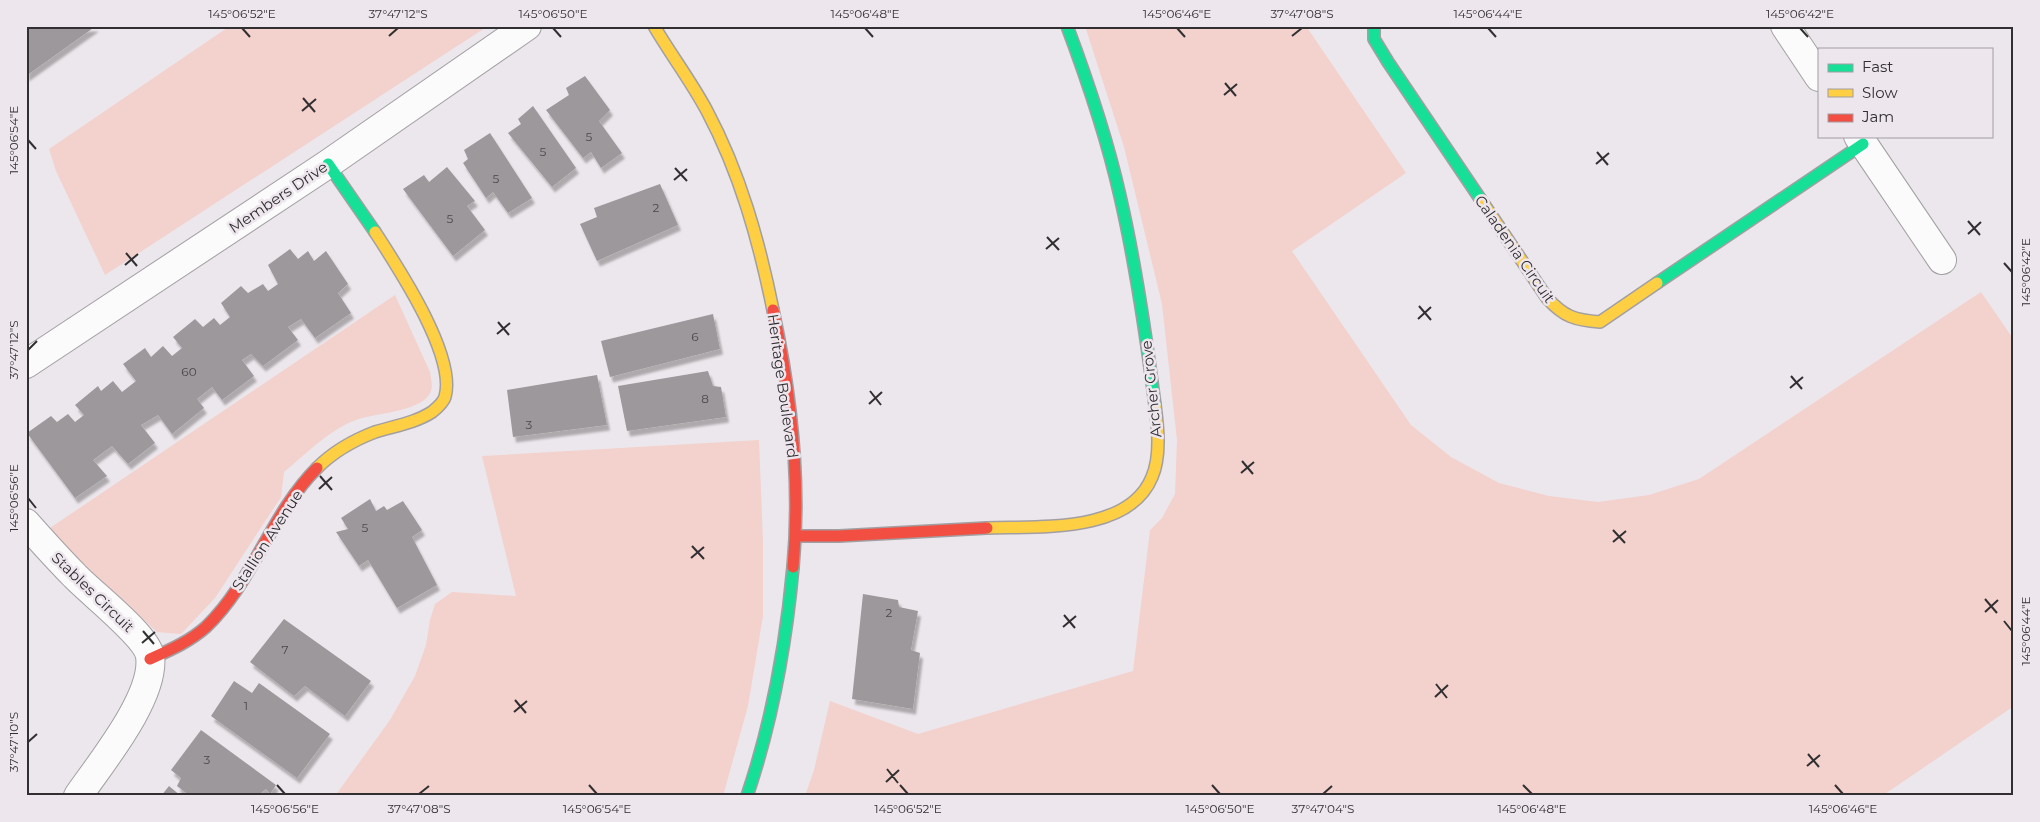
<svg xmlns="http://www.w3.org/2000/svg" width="2040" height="822" font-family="Montserrat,sans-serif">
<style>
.green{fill:#f3d1cd}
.building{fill:#9c989b;filter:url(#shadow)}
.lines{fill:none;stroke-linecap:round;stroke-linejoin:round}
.street-casing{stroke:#a29fa2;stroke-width:30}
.fast-casing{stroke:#a29fa2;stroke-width:14}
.slow-casing{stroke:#a29fa2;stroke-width:14}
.jam-casing{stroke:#a29fa2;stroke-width:14}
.street{stroke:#fcfbfc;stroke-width:28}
.fast{stroke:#16e098;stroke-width:11}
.slow{stroke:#ffcf43;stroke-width:11}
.jam{stroke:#f24e42;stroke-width:11}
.ticks{fill:none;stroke:#312f31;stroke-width:2}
.labels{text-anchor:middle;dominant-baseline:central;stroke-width:5;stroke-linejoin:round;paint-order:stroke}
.number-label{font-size:12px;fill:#4c494c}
.street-label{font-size:15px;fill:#312f31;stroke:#ede6ed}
.neatline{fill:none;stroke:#312f31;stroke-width:2}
.ticks-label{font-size:12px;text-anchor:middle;fill:#312f31}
</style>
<defs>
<filter id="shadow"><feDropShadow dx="3" dy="5.5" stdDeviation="1" flood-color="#0004"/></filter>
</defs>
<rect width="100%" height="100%" fill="#ece7ec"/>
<!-- green -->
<path class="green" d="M 230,26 L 488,26 L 105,275 L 56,171 L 49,149 Z
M 1085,26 L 1306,26 L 1406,173 L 1292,251 L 1411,425 L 1451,457 L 1499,483 L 1549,496 L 1598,502 L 1649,495 L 1699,479 L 1981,292 L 2014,340 L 2014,706 L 1882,796 L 805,796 L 814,770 L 830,701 L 918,734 L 1133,671 L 1150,530 L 1162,518 L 1175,494 L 1177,440 L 1162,304 L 1124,147 Z
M 395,295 L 430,372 C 431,380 434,388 429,395 C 417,412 375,413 356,420 C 329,430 306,454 284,472 L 281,497 L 215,598 L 181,634 L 157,632 L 47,530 Z
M 759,440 L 763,541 L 763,616 L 748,706 L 723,796 L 335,796 L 390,720 L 415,676 L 426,645 L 430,620 L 435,604 L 452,592 L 516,596 L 482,456 Z"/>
<!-- building -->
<path class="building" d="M 26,26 L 96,26 L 26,76 Z
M 585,76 L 610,110 L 599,121 L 622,153 L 601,168 L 591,152 L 583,158 L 546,110 L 569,95 L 566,88 Z
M 533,106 L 576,168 L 552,187 L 508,133 L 521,124 L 518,119 Z
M 490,133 L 532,198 L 508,213 L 493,192 L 486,198 L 463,163 L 468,159 L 464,150 Z
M 447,167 L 475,201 L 467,206 L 485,230 L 453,256 L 403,189 L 424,175 L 429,182 Z
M 660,184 L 678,225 L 597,261 L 580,224 L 597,217 L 594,208 Z
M 290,249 L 298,259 L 308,251 L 314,261 L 326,251 L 348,284 L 338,293 L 351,313 L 315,338 L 301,319 L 288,327 L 298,340 L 263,366 L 251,354 L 242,360 L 254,376 L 222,400 L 212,387 L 197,399 L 204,408 L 172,434 L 158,415 L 141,425 L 155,443 L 128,464 L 112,446 L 93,460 L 107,476 L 75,498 L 27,433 L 51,416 L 57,422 L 68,414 L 75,422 L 84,415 L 75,405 L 98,386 L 101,391 L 113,381 L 122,392 L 136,381 L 123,364 L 145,348 L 151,357 L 163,346 L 172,356 L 182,348 L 173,337 L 195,319 L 203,327 L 214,318 L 220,325 L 230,317 L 221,303 L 241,286 L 248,293 L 263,284 L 268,291 L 278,284 L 268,265 Z
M 713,314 L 720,349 L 610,377 L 601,341 Z
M 708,371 L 713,386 L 721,387 L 726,417 L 627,431 L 618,386 Z
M 597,375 L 607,425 L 513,437 L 507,390 Z
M 370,499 L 376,511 L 384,506 L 387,510 L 403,501 L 422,530 L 412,537 L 437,585 L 397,608 L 368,560 L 359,566 L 336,532 L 348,529 L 341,518 Z
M 863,594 L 898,600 L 899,607 L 918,611 L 911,650 L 920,653 L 913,709 L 852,699 Z
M 284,619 L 371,681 L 345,716 L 305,686 L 294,696 L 250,662 Z
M 234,681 L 252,693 L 259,683 L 330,734 L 297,778 L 211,716 Z
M 201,730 L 276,785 L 270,794 L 266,789 L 261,793 L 264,796 L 190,796 L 177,786 L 181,778 L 171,770 Z
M 169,786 L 181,796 L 161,796 Z"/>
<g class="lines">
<!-- street casing -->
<g class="street-casing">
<path id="street" d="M 1785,26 L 1819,77
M 1858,136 L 1942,260
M 26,364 L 328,164 L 527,26
M 26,523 C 42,541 58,559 75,576 C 91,593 147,636 150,656 C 156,696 100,764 78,796"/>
</g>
<!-- fast casing -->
<g class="fast-casing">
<path id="fast" d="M 1067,26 C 1088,82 1107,138 1120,196 C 1136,265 1146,335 1155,405
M 1374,26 L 1374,39 L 1388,62 L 1481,200
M 328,164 L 375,232
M 1657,283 L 1863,144
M 747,796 C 772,722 786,645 793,567"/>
</g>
<!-- slow casing -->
<g class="slow-casing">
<path id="slow" d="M 654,26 C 671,55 691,81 707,111 C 740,173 759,241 773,310
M 1481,200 L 1547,298 C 1564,317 1575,320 1600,322 L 1657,283
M 317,468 C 333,452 354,440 375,432 C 394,426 415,423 432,412 C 437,408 443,403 445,397 C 457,356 397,266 375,232
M 987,528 C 1037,526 1129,534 1152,477 C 1161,456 1158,428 1155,405"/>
</g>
<!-- jam casing -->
<g class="jam-casing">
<path id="jam" d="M 773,310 C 791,393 801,482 793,567
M 796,536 L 839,536 L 987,528
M 150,659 C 170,650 189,642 206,627 C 253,582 271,514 317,468"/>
</g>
<!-- street -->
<use href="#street" class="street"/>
<!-- fast -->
<use href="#fast" class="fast"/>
<!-- slow -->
<use href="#slow" class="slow"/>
<!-- jam -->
<use href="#jam" class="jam"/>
</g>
<!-- ticks -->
<path class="ticks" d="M 242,28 L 250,37M 553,28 L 561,37M 865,28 L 873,37M 1177,28 L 1185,37M 1488,28 L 1496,37M 1800,28 L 1808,37M 389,36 L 398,28M 1292,36 L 1302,28M 1225,83 L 1236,96M 1224,95 L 1237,84M 303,98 L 315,112M 302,111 L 316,99M 28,140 L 36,149M 1597,152 L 1608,165M 1596,164 L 1609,153M 675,168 L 687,181M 674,180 L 687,169M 1968,221 L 1980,235M 1968,234 L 1981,222M 1047,237 L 1059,250M 1046,249 L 1059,238M 126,253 L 137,266M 2004,263 L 2012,272M 125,265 L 138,254M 1419,306 L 1431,320M 1418,319 L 1431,307M 498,322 L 509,335M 497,334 L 510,323M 28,350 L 37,341M 1791,376 L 1802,389M 1790,388 L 1803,377M 870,391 L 881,405M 869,404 L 882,392M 1242,461 L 1253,474M 1241,473 L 1254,462M 320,476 L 332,490M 319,489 L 332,477M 28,498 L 36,508M 1613,530 L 1625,543M 1613,542 L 1626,531M 692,546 L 704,559M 691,558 L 704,547M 1985,599 L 1997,613M 1985,612 L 1998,600M 1064,615 L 1075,628M 2004,621 L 2012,631M 1063,627 L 1076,616M 143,631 L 154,644M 142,643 L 155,632M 1436,684 L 1447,698M 1435,697 L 1448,685M 515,700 L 526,713M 514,712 L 527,701M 28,742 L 37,734M 1808,754 L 1819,767M 1807,766 L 1820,755M 887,769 L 898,783M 886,782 L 899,770M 277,785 L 285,794M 589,785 L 597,794M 900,785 L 908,794M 1212,785 L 1220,794M 1523,785 L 1532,794M 1835,785 L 1843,794M 419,794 L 429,786M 1323,794 L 1332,786"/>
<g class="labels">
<!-- number labels -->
<g class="number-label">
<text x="589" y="136">5</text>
<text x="543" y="151">5</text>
<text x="496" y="178">5</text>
<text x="656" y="207">2</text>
<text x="450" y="218">5</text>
<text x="695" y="336">6</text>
<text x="189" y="371">60</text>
<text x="705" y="398">8</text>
<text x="529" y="424">3</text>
<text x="365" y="527">5</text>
<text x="889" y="612">2</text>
<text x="285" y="649">7</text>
<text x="246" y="705">1</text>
<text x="207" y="759">3</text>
</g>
<!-- street labels -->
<g class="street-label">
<text transform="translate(278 197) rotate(-34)">Members Drive</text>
<text transform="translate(1515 249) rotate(55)">Caladenia Circuit</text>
<text transform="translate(783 386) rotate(82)">Heritage Boulevard</text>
<text transform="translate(1151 389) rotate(-96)">Archer Grove</text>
<text transform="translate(267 540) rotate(-57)">Stallion Avenue</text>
<text transform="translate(93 592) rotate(44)">Stables Circuit</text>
</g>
</g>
<!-- border -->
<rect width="2040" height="822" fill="none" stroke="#ede6ed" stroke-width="55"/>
<!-- legend -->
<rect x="1818" y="48" width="175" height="90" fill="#ede6ed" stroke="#a29da2"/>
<rect x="1828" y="64" width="25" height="8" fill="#16e098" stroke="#a29da2"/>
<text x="1862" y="72" font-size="15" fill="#312f31">Fast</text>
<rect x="1828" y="89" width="25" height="8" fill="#ffcf43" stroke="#a29da2"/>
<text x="1862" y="98" font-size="15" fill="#312f31">Slow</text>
<rect x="1828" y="114" width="25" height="8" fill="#f24e42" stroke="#a29da2"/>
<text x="1862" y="122" font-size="15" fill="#312f31">Jam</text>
<rect x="28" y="28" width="1984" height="766" class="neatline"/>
<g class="ticks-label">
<text x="242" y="18">145°06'52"E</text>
<text x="398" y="18">37°47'12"S</text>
<text x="553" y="18">145°06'50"E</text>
<text x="865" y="18">145°06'48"E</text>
<text x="1177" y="18">145°06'46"E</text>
<text x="1302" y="18">37°47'08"S</text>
<text x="1488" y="18">145°06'44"E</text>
<text x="1800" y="18">145°06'42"E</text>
<text transform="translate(14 140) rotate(-90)" y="4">145°06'54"E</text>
<text transform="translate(2026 272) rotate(-90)" y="4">145°06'42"E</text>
<text transform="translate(14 350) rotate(-90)" y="4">37°47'12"S</text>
<text transform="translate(14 498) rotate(-90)" y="4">145°06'56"E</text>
<text transform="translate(2026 631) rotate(-90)" y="4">145°06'44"E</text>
<text transform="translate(14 742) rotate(-90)" y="4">37°47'10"S</text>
<text x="285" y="813">145°06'56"E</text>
<text x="419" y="813">37°47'08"S</text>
<text x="597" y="813">145°06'54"E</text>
<text x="908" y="813">145°06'52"E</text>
<text x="1220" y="813">145°06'50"E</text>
<text x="1323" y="813">37°47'04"S</text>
<text x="1532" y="813">145°06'48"E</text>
<text x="1843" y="813">145°06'46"E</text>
</g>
</svg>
